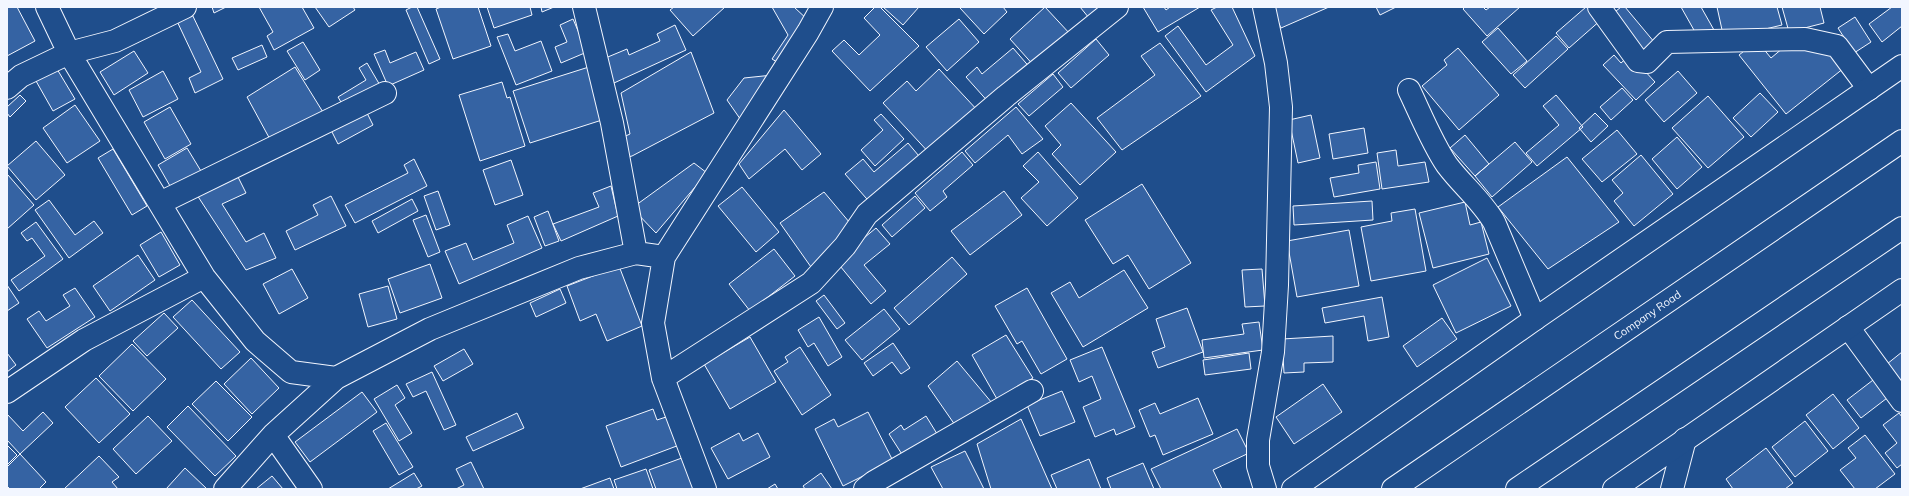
<svg xmlns="http://www.w3.org/2000/svg" width="1909" height="496" font-family="Mulish,sans-serif">
<style>
.building{fill:#3563a3;stroke:#f2f6ff}
.lines{fill:none;stroke-linecap:round;stroke-linejoin:round}
.minor-casing{stroke:#f2f6ff;stroke-width:24}
.tertiary-casing{stroke:#f2f6ff;stroke-width:24}
.trunk-casing{stroke:#f2f6ff;stroke-width:24}
.minor{stroke:#1f4e8c;stroke-width:22}
.tertiary{stroke:#1f4e8c;stroke-width:22}
.trunk{stroke:#1f4e8c;stroke-width:22}
.labels{text-anchor:middle;dominant-baseline:central;stroke-width:3;stroke-linejoin:round;paint-order:stroke}
.street-label{font-size:11px;fill:#f2f6ff;stroke:#1f4e8c}
</style>
<rect width="100%" height="100%" fill="#1f4e8c"/>
<!-- building -->
<path class="building" d="M 7,7 L 17,7 L 35,41 L 7,56 Z
M 212,7 L 226,7 L 214,13 Z
M 259,7 L 302,7 L 314,28 L 274,50 L 267,36 L 273,32 Z
M 315,7 L 353,7 L 355,10 L 329,27 Z
M 412,7 L 417,7 L 440,59 L 429,64 L 406,10 Z
M 441,7 L 478,7 L 491,46 L 453,59 L 436,9 Z
M 487,7 L 530,7 L 532,15 L 494,28 Z
M 541,7 L 554,7 L 542,12 Z
M 674,7 L 725,7 L 693,36 L 670,10 Z
M 772,7 L 794,7 L 809,21 L 782,65 L 772,59 L 788,35 Z
M 875,7 L 880,7 L 919,46 L 870,91 L 832,51 L 844,40 L 859,55 L 880,35 L 864,18 Z
M 883,7 L 919,7 L 903,25 Z
M 961,7 L 1003,7 L 1007,12 L 984,34 L 960,8 Z
M 1045,7 L 1071,35 L 1036,68 L 1010,39 Z
M 1080,7 L 1102,7 L 1089,18 Z
M 1143,7 L 1164,7 L 1166,10 L 1170,7 L 1200,7 L 1158,32 Z
M 1217,7 L 1232,7 L 1255,56 L 1206,92 L 1165,36 L 1178,26 L 1206,65 L 1233,45 L 1211,10 Z
M 1271,7 L 1329,7 L 1281,28 Z
M 1376,7 L 1396,7 L 1380,15 Z
M 1465,7 L 1483,7 L 1486,10 L 1490,7 L 1520,7 L 1487,36 L 1463,9 Z
M 1586,7 L 1591,7 L 1602,19 L 1569,48 L 1556,33 Z
M 1621,7 L 1625,7 L 1655,43 L 1641,54 L 1610,16 Z
M 1681,7 L 1701,7 L 1714,30 L 1699,39 Z
M 1717,7 L 1777,7 L 1782,25 L 1724,39 Z
M 1782,7 L 1820,7 L 1824,23 L 1789,32 Z
M 1892,7 L 1902,7 L 1902,26 L 1882,42 L 1869,24 Z
M 190,10 L 223,79 L 195,93 L 189,78 L 201,72 L 175,17 Z
M 1855,17 L 1871,42 L 1854,53 L 1838,28 Z
M 573,19 L 587,52 L 561,63 L 555,47 L 567,42 L 560,25 Z
M 959,19 L 979,42 L 947,71 L 926,47 Z
M 675,25 L 686,50 L 614,83 L 603,59 L 627,49 L 629,55 L 660,41 L 657,34 Z
M 1498,28 L 1527,61 L 1511,74 L 1482,42 Z
M 508,34 L 515,51 L 541,41 L 552,71 L 516,85 L 497,37 Z
M 1556,36 L 1568,49 L 1525,88 L 1513,75 Z
M 1096,39 L 1109,55 L 1071,88 L 1058,73 Z
M 1757,41 L 1771,58 L 1789,43 L 1825,45 L 1844,68 L 1786,114 L 1739,55 Z
M 303,42 L 320,70 L 305,80 L 287,51 Z
M 1160,43 L 1201,96 L 1122,150 L 1097,118 L 1155,75 L 1141,56 Z
M 262,45 L 267,57 L 238,70 L 232,58 Z
M 1013,48 L 1032,70 L 991,105 L 966,77 L 977,67 L 982,74 Z
M 1458,48 L 1499,95 L 1459,130 L 1422,86 L 1447,65 L 1444,60 Z
M 385,50 L 390,63 L 416,52 L 424,70 L 388,86 L 374,54 Z
M 134,51 L 148,73 L 114,95 L 100,72 Z
M 691,52 L 714,113 L 632,156 L 624,158 L 619,139 L 630,134 L 621,93 Z
M 1614,55 L 1621,63 L 1630,55 L 1655,82 L 1636,100 L 1603,65 Z
M 367,63 L 381,87 L 345,109 L 338,97 L 366,80 L 359,68 Z
M 592,66 L 602,120 L 530,143 L 513,91 Z
M 295,67 L 326,117 L 272,143 L 247,97 Z
M 57,69 L 75,99 L 53,111 L 36,81 Z
M 939,69 L 979,112 L 932,156 L 883,103 L 907,81 L 916,91 Z
M 163,71 L 178,99 L 143,117 L 129,90 Z
M 1678,71 L 1697,93 L 1664,122 L 1645,100 Z
M 1053,74 L 1063,87 L 1029,116 L 1018,104 Z
M 773,75 L 743,123 L 727,100 L 744,78 Z
M 502,82 L 507,98 L 510,97 L 525,146 L 480,161 L 459,95 Z
M 1622,88 L 1633,100 L 1611,120 L 1600,107 Z
M 1760,93 L 1778,112 L 1751,137 L 1733,118 Z
M 20,95 L 26,101 L 10,117 L 7,113 L 7,107 Z
M 1556,95 L 1583,127 L 1537,166 L 1526,153 L 1559,125 L 1543,106 Z
M 1708,96 L 1744,137 L 1708,168 L 1672,128 Z
M 1071,103 L 1116,152 L 1080,185 L 1052,154 L 1061,145 L 1045,126 Z
M 75,105 L 100,141 L 67,163 L 43,128 Z
M 170,107 L 191,144 L 165,159 L 144,122 Z
M 1016,107 L 1043,139 L 1022,154 L 1008,135 L 975,163 L 965,151 Z
M 784,110 L 821,154 L 802,170 L 785,149 L 749,179 L 739,164 Z
M 366,111 L 373,125 L 338,144 L 331,130 Z
M 1595,113 L 1608,126 L 1591,142 L 1579,128 Z
M 881,114 L 904,139 L 875,166 L 861,150 L 883,130 L 874,120 Z
M 1311,115 L 1320,158 L 1298,163 L 1289,120 Z
M 1364,128 L 1368,153 L 1333,159 L 1329,134 Z
M 1617,130 L 1637,154 L 1602,182 L 1582,159 Z
M 1465,135 L 1489,164 L 1475,176 L 1450,148 Z
M 1677,137 L 1702,167 L 1677,189 L 1652,159 Z
M 36,141 L 65,175 L 36,200 L 7,166 Z
M 1515,142 L 1532,162 L 1492,197 L 1475,176 Z
M 908,143 L 924,162 L 873,206 L 845,174 L 863,159 L 874,172 Z
M 187,148 L 204,176 L 174,193 L 158,165 Z
M 113,149 L 147,206 L 132,215 L 98,158 Z
M 1396,150 L 1398,166 L 1425,162 L 1429,182 L 1382,189 L 1377,153 Z
M 962,152 L 973,165 L 943,191 L 947,197 L 930,211 L 915,193 Z
M 1038,152 L 1078,198 L 1047,226 L 1021,198 L 1039,182 L 1023,166 Z
M 1641,155 L 1673,194 L 1634,226 L 1614,201 L 1623,193 L 1612,180 Z
M 1567,157 L 1619,222 L 1548,269 L 1498,207 Z
M 414,159 L 427,186 L 355,223 L 345,205 L 408,173 L 404,165 Z
M 511,160 L 523,195 L 495,205 L 483,170 Z
M 1376,162 L 1380,189 L 1334,197 L 1330,178 L 1359,173 L 1358,165 Z
M 694,163 L 707,173 L 656,233 L 632,208 Z
M 8,175 L 34,205 L 7,229 L 7,176 Z
M 238,177 L 246,193 L 222,204 L 246,242 L 264,233 L 276,258 L 246,270 L 197,195 Z
M 1142,184 L 1191,263 L 1149,289 L 1128,255 L 1113,264 L 1085,220 Z
M 611,186 L 618,216 L 561,241 L 553,224 L 599,207 L 593,193 Z
M 742,187 L 779,232 L 756,252 L 718,206 Z
M 438,191 L 450,225 L 436,230 L 424,196 Z
M 1004,191 L 1022,215 L 970,255 L 951,231 Z
M 824,192 L 855,229 L 811,267 L 780,223 Z
M 331,196 L 346,226 L 295,250 L 286,231 L 318,215 L 313,205 Z
M 915,196 L 925,208 L 892,237 L 882,225 Z
M 412,199 L 418,211 L 378,233 L 372,221 Z
M 49,200 L 75,235 L 94,221 L 103,233 L 69,258 L 35,210 Z
M 1372,201 L 1373,220 L 1294,225 L 1293,206 Z
M 1465,202 L 1470,225 L 1481,222 L 1489,254 L 1433,268 L 1419,213 Z
M 1415,209 L 1426,271 L 1371,281 L 1361,227 L 1392,221 L 1391,213 Z
M 548,211 L 559,241 L 545,246 L 534,217 Z
M 426,215 L 440,252 L 428,257 L 413,220 Z
M 528,216 L 542,248 L 459,284 L 445,251 L 466,243 L 473,260 L 514,243 L 507,225 Z
M 36,222 L 63,259 L 19,291 L 11,280 L 45,256 L 32,238 L 27,241 L 21,233 Z
M 876,228 L 890,244 L 864,265 L 886,291 L 871,304 L 836,261 Z
M 1349,230 L 1359,286 L 1297,297 L 1287,241 Z
M 161,232 L 180,265 L 159,277 L 140,245 Z
M 774,249 L 795,276 L 750,311 L 729,284 Z
M 138,255 L 155,280 L 110,311 L 93,286 Z
M 952,257 L 967,274 L 909,325 L 894,308 Z
M 1487,258 L 1511,306 L 1456,333 L 1433,285 Z
M 430,264 L 442,298 L 400,313 L 388,279 Z
M 619,266 L 642,326 L 607,341 L 596,314 L 580,321 L 567,286 Z
M 292,269 L 308,298 L 279,314 L 263,284 Z
M 1262,269 L 1265,306 L 1245,307 L 1242,270 Z
M 1124,270 L 1148,308 L 1083,347 L 1051,293 L 1070,282 L 1079,298 Z
M 7,285 L 19,303 L 7,311 Z
M 388,286 L 397,319 L 368,327 L 359,294 Z
M 75,288 L 95,317 L 47,348 L 27,319 L 39,311 L 46,321 L 70,306 L 63,295 Z
M 1027,288 L 1067,359 L 1041,374 L 1022,341 L 1017,344 L 995,306 Z
M 560,289 L 566,303 L 536,317 L 530,303 Z
M 824,295 L 845,323 L 837,329 L 816,301 Z
M 1382,297 L 1389,337 L 1368,341 L 1364,316 L 1325,323 L 1322,308 Z
M 192,300 L 240,352 L 221,369 L 173,317 Z
M 1187,308 L 1203,352 L 1158,368 L 1152,352 L 1165,347 L 1156,319 Z
M 884,309 L 900,329 L 862,360 L 845,340 Z
M 164,313 L 178,328 L 147,356 L 133,341 Z
M 819,317 L 842,357 L 828,366 L 814,343 L 808,347 L 798,330 Z
M 1442,318 L 1457,339 L 1417,367 L 1403,346 Z
M 1259,322 L 1263,350 L 1204,358 L 1202,340 L 1244,334 L 1242,324 Z
M 1006,335 L 1033,378 L 997,399 L 972,355 Z
M 1333,336 L 1333,362 L 1304,363 L 1304,372 L 1284,373 L 1282,339 Z
M 750,337 L 776,382 L 730,409 L 704,364 Z
M 893,343 L 910,368 L 901,374 L 892,362 L 873,376 L 864,363 Z
M 132,344 L 166,379 L 133,411 L 99,376 Z
M 800,347 L 831,395 L 802,415 L 774,371 L 788,362 L 785,357 Z
M 1102,347 L 1135,427 L 1116,435 L 1114,429 L 1095,437 L 1083,407 L 1101,399 L 1092,376 L 1079,382 L 1070,360 Z
M 464,349 L 473,364 L 443,381 L 434,366 Z
M 1902,352 L 1902,384 L 1887,364 Z
M 7,353 L 16,365 L 7,372 Z
M 1249,353 L 1251,369 L 1205,375 L 1203,360 Z
M 251,358 L 279,388 L 252,414 L 224,384 Z
M 957,361 L 992,403 L 955,425 L 928,386 Z
M 432,372 L 456,425 L 444,430 L 426,391 L 413,397 L 406,384 Z
M 1877,377 L 1891,395 L 1861,418 L 1847,400 Z
M 96,378 L 130,414 L 99,443 L 65,407 Z
M 216,381 L 252,417 L 228,441 L 192,404 Z
M 1323,384 L 1342,412 L 1294,444 L 1276,417 Z
M 397,385 L 405,398 L 395,405 L 412,433 L 399,441 L 374,399 Z
M 1062,391 L 1075,422 L 1040,436 L 1027,405 Z
M 362,392 L 377,412 L 310,462 L 295,442 Z
M 1833,394 L 1859,428 L 1833,449 L 1806,415 Z
M 1198,398 L 1213,434 L 1163,455 L 1155,435 L 1150,437 L 1139,410 L 1155,403 L 1160,414 Z
M 188,406 L 236,456 L 215,476 L 167,427 Z
M 653,409 L 657,420 L 672,415 L 682,444 L 621,467 L 606,426 Z
M 43,412 L 53,423 L 20,454 L 7,440 L 7,414 L 23,431 Z
M 868,412 L 893,461 L 843,486 L 815,429 L 834,419 L 838,427 Z
M 517,413 L 524,428 L 473,451 L 466,437 Z
M 1899,413 L 1902,417 L 1902,464 L 1897,468 L 1885,453 L 1897,443 L 1883,425 Z
M 148,416 L 172,441 L 136,474 L 113,449 Z
M 926,416 L 939,437 L 905,459 L 889,434 L 901,425 L 904,430 Z
M 1021,419 L 1052,489 L 991,489 L 977,444 Z
M 1805,421 L 1828,451 L 1795,477 L 1772,447 Z
M 386,423 L 413,467 L 399,475 L 373,431 Z
M 1237,429 L 1249,453 L 1213,470 L 1222,489 L 1161,489 L 1151,469 Z
M 739,433 L 743,441 L 758,433 L 770,457 L 728,479 L 711,448 Z
M 1865,435 L 1895,474 L 1875,489 L 1855,489 L 1840,470 L 1856,458 L 1848,448 Z
M 7,445 L 17,455 L 7,465 Z
M 1766,448 L 1793,483 L 1785,489 L 1733,489 L 1726,479 Z
M 965,451 L 984,489 L 943,489 L 931,467 Z
M 20,454 L 46,482 L 39,489 L 10,489 L 7,486 L 7,467 Z
M 690,455 L 701,489 L 656,489 L 649,470 Z
M 99,456 L 119,477 L 112,482 L 118,489 L 64,489 Z
M 1089,459 L 1101,489 L 1057,489 L 1051,475 Z
M 471,462 L 484,489 L 456,489 L 464,485 L 456,469 Z
M 1143,463 L 1154,489 L 1111,489 L 1107,478 Z
M 185,468 L 207,489 L 166,489 Z
M 646,469 L 653,489 L 617,489 L 614,480 Z
M 414,473 L 422,486 L 416,489 L 388,489 Z
M 821,473 L 832,489 L 805,489 L 803,486 Z
M 272,476 L 283,489 L 256,489 Z
M 610,478 L 614,489 L 580,489 Z
M 775,484 L 778,489 L 767,489 Z"/>
<g class="lines">
<!-- minor casing -->
<g class="minor-casing">
<path id="minor" d="M 47,7 L 69,53 L 204,277 L 255,341 L 291,372 L 336,378 L 430,329 L 579,268 L 636,253 L 664,257
M 584,7 L 612,123 L 636,253
M 1264,7 L 1276,63 L 1281,107 L 1277,285 L 1273,352 L 1258,440 L 1258,466 L 1265,489
M 1599,7 L 1638,61 L 1647,62 L 1667,42 L 1805,39 L 1837,46 L 1869,89
M 7,88 L 21,76 L 69,53 L 115,41 L 185,7
M 1409,90 C 1420,113 1433,145 1447,165 C 1462,185 1481,200 1494,222 L 1535,319
M 160,203 L 385,93
M 1848,327 L 1902,401
M 663,378 L 811,283 L 845,246 L 867,214 L 1006,96 L 1117,7
M 7,392 L 84,340 L 204,277
M 273,435 L 311,489
M 225,489 L 273,435 L 336,378
M 705,489 L 663,378 L 653,323 L 664,257 L 808,32 L 822,7
M 865,489 L 874,482 L 1032,391
M 1672,489 L 1685,439"/>
</g>
<!-- tertiary casing -->
<g class="tertiary-casing">
<path id="tertiary" d="M 1293,489 L 1535,319 L 1902,66
M 1614,489 L 1902,290"/>
</g>
<!-- trunk casing -->
<g class="trunk-casing">
<g id="trunk">
<path id="s1" d="M 1393,489 L 1902,141"/>
<path d="M 1517,489 L 1902,228"/>
</g>
</g>
<!-- minor -->
<use href="#minor" class="minor"/>
<!-- tertiary -->
<use href="#tertiary" class="tertiary"/>
<!-- trunk -->
<use href="#trunk" class="trunk"/>
</g>
<g class="labels">
<!-- street labels -->
<g class="street-label">
<text stroke="none"><textPath href="#s1" startOffset="308">Company Road</textPath></text>
</g>
</g>
<!-- border -->
<rect width="1909" height="496" fill="none" stroke="#f2f6ff" stroke-width="16"/>
</svg>
